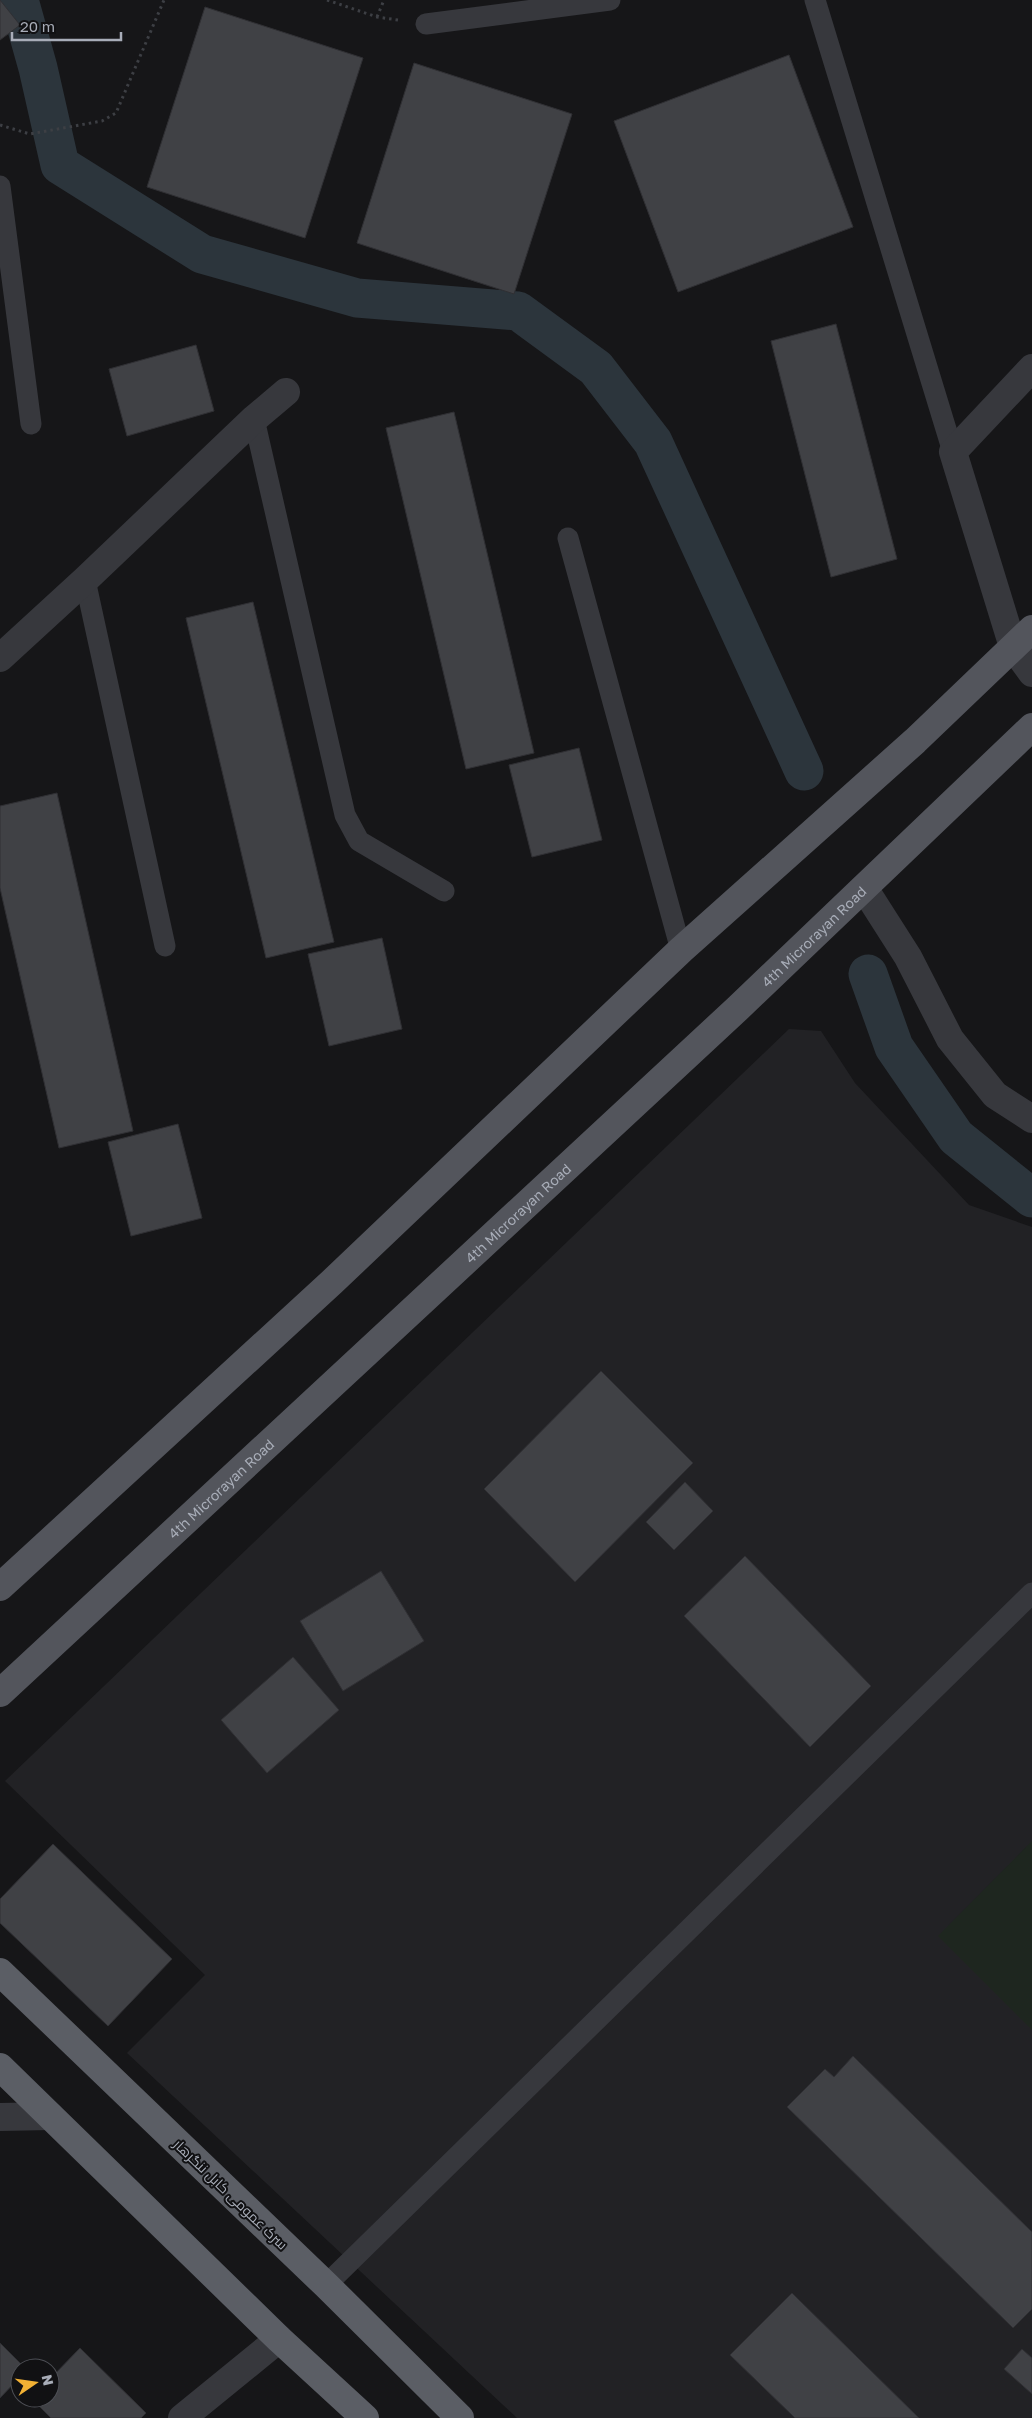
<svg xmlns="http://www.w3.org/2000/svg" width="1032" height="2418" font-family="'Golos Text',Cairo,sans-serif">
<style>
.built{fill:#222225}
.green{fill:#1e261f}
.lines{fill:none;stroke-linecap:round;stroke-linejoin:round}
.canal{stroke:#2c353c;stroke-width:39}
.building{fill:#404145;stroke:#303034}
.path{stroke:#3d3f44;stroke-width:3;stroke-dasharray:2.5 4;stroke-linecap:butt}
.service{stroke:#37383d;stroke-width:21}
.minor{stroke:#37383d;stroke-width:28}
.primary{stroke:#53555c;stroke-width:28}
.trunk{stroke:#5b5e65;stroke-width:28}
.labels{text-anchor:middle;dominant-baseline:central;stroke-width:4;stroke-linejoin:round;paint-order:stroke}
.street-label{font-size:14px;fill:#a8adb8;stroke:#111113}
</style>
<rect width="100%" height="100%" fill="#161618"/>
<!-- built -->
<path class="built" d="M 789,1029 L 821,1031 L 855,1083 L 969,1205 L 1032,1227 L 1032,2418 L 517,2418 L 127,2053 L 205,1975 L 5,1781 Z"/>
<!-- green -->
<path class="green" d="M 1032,1841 L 1032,2030 L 938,1936 Z"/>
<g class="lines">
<!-- canal -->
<path class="canal" d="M 19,0 L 38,68 L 60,165 L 202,254 L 357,298 L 518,311 L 596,368 L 653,442 L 804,771
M 868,974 L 894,1047 L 956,1137 L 1032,1198"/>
</g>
<!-- building -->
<path class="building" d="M 0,0 L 20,25 L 0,40 Z
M 205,7 L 363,58 L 305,238 L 147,187 Z
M 789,55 L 853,227 L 678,292 L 614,121 Z
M 414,63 L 572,114 L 514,294 L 357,243 Z
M 836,324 L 897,559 L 831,577 L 771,341 Z
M 196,345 L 214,411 L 127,436 L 109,369 Z
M 454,412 L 534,753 L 466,769 L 386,428 Z
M 253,602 L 334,942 L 266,958 L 186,618 Z
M 579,748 L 602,840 L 532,857 L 509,765 Z
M 57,793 L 133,1131 L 59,1148 L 0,888 L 0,806 Z
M 382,938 L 402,1029 L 329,1046 L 308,954 Z
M 178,1124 L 202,1218 L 131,1236 L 108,1142 Z
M 601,1371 L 693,1463 L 575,1582 L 484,1489 Z
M 685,1482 L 713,1511 L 674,1550 L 646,1522 Z
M 745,1556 L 871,1686 L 810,1747 L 684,1616 Z
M 381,1571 L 424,1641 L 343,1691 L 300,1621 Z
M 293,1657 L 339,1710 L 267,1773 L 221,1720 Z
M 53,1844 L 172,1959 L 108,2026 L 0,1923 L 0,1899 Z
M 853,2056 L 1032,2232 L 1032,2309 L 1013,2328 L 787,2107 L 825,2069 L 834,2077 Z
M 792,2293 L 919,2418 L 795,2418 L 730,2355 Z
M 0,2343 L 25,2368 L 20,2368 L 20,2377 L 0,2398 Z
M 80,2348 L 146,2413 L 141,2418 L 51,2418 L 31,2398 L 50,2398 L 50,2379 Z
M 1022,2349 L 1032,2358 L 1032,2394 L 1004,2369 Z"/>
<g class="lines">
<!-- path -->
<path class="path" d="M 327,0 L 377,17 L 398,20
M 377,17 L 384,0
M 0,125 L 30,134 L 102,121 L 116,113 L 164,0"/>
<!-- service -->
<path class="service" d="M 815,0 L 953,452
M 426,24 L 610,0
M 0,186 L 31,424
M 254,419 L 345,815 L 359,841 L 444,891
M 568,538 L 681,950
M 85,580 L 165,946
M 326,2285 L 1032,1593"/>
<!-- minor -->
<path class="minor" d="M 1032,368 L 953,452 L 1013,647 L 1032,673
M 0,658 L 85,580 L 254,419 L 286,392
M 864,888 L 908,957 L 950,1039 L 995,1095 L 1032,1119
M 0,2117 L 50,2116
M 182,2418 L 279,2339"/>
<!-- primary -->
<g class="primary">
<path d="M 0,1587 L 332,1282 L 681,950 L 915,741 L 1032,629"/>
<path id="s1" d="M 0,1693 L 737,1009 L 1032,727"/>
</g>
<!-- trunk -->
<path class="trunk" d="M 0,1972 L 326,2285 L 460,2418
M 0,2067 L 279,2339 L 365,2418"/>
</g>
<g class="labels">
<!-- street labels -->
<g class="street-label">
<text stroke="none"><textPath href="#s1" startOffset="1111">4th Microrayan Road</textPath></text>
<text stroke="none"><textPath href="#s1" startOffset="706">4th Microrayan Road</textPath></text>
<text stroke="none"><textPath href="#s1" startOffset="301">4th Microrayan Road</textPath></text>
<text transform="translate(231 2194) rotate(44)">سرک عمومی کابل ننگرهار</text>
</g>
</g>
<!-- north arrow -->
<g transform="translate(35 2383) rotate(77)"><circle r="24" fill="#111113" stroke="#4d4f55"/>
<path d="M0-4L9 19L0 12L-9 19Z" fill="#f2b134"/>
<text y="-8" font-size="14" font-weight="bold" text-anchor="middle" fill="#a8adb8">N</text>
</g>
<!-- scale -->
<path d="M12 32v8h109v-8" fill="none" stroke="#a8adb8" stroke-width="2.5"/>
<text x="20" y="32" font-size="15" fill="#a8adb8" stroke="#111113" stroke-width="4" paint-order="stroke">20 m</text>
</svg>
